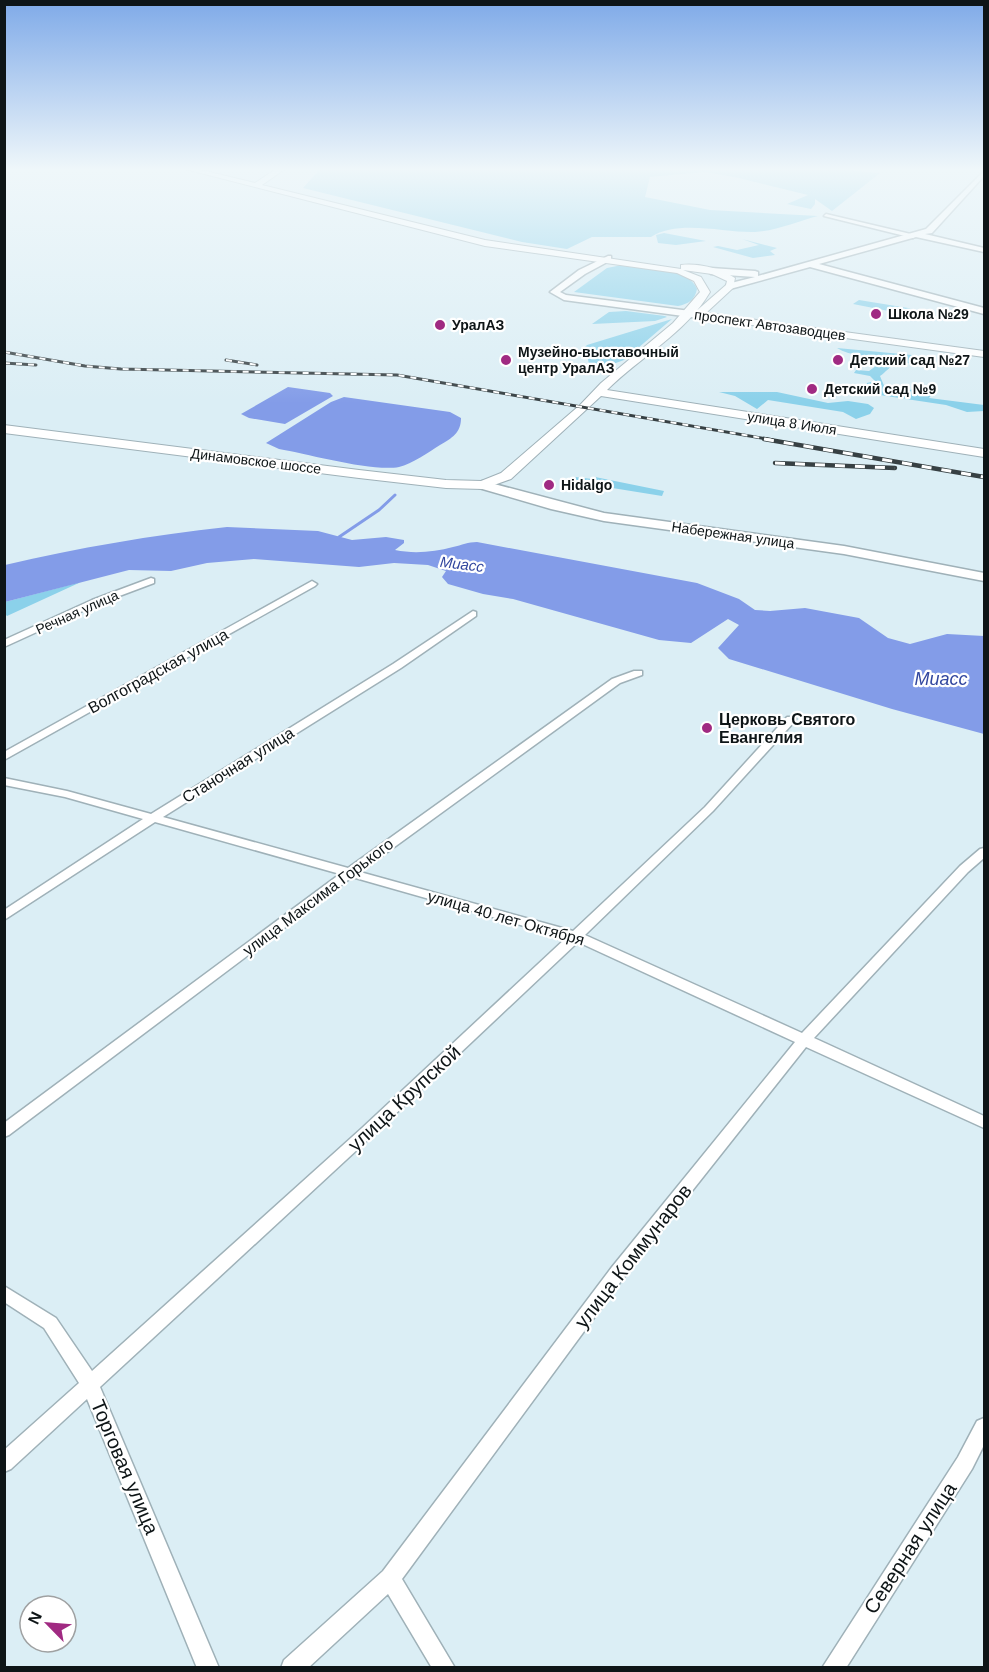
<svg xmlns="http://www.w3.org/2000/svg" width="989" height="1672" font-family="Arial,sans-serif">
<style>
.green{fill:#8bd1ea}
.water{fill:#839ce8}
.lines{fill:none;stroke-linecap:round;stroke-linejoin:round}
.stream{stroke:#839ce8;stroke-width:3}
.street-casing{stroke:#9fb1b8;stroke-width:3}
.secondary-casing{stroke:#9fb1b8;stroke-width:3}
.primary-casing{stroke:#9fb1b8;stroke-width:2}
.street{fill:#fff;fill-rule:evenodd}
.secondary{fill:#fff;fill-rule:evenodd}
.primary{fill:#fff;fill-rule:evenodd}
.rail-far1-casing{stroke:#374043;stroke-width:3}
.rail-casing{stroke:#374043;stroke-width:4.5}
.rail-far1{stroke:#fff;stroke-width:2;stroke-dasharray:6;stroke-linecap:butt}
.rail{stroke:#fff;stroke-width:3;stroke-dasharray:10;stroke-linecap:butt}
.poi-dot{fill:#a02a82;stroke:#fff;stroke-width:2}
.labels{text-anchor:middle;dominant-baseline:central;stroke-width:4.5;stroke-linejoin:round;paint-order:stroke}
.far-poi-label{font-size:14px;font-weight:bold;fill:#0e1517;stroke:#fff;text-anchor:start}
.far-street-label{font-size:14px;fill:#0e1517;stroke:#fff}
.far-water-label{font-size:15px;font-style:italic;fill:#32479f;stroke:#fff}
.street-label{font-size:16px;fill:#0e1517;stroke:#fff}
.poi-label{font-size:16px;font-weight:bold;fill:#0e1517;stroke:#fff;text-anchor:start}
.water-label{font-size:18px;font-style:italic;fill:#32479f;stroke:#fff}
.near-street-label{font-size:20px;fill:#0e1517;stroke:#fff}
</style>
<rect width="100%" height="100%" fill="#dbeef5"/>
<!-- green -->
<path class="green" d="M 320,169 L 831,169 L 880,173 L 832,211 L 815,199 L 815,204 L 811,209 L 787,204 L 808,195 L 739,178 L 705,172 L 650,177 L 645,197 L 710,210 L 818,216 C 798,221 776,231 755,232 C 725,233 678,219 651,237 L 592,237 L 567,249 L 522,242 L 303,188 Z
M 664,233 L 706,241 L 676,245 L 658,243 L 656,235 Z
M 742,239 L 777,248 L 770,251 L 775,255 L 753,258 L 713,247 L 718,246 L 737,250 L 759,245 Z
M 622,265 C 641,266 690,268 697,289 C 695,300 688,304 678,306 L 574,292 L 607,268 Z
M 859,300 L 908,308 L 913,310 L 907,314 L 899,313 L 853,304 Z
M 626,311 L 665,316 L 667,317 L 655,321 L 592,324 L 609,312 Z
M 672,319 L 624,360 L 591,372 L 585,347 L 587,345 Z
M 837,348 L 912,355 L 928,358 L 927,362 C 916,367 907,361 897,363 C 891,365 885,373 880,376 L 885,388 C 907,399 913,381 935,390 L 929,398 L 984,405 L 984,411 L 967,412 L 946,405 L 853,391 L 866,388 L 867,383 L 875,381 L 870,376 L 854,373 L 856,370 L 869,371 L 883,361 C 868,354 850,357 837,348 Z
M 719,392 L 777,392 L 828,403 L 848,401 L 868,404 L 874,408 L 870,414 L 856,419 L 843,412 L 768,400 L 757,409 L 735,396 Z
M 575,477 L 592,479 L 595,477 L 664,491 L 662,496 L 569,481 Z
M 81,582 L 7,616 L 5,614 L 5,602 Z"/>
<!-- water -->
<path class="water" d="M 288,387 L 330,393 L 333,396 L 285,424 L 249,418 L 241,414 Z
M 344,397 L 450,412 L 461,418 C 461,433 452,438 440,445 C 429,452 412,464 399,467 C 372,472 308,454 279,449 L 266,443 L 331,402 Z
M 227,527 L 318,531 L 352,540 L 386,537 L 404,540 L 404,543 L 395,550 C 414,554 434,552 453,547 C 462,545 468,542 477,542 L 697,583 L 739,599 L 755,610 L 770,611 L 805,608 L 859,618 L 888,638 L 910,644 L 947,634 L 984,636 L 984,734 L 892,709 L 729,659 L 718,648 L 739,625 L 728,619 L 691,643 L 659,640 L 513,599 L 483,594 L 448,584 L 442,577 L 446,571 L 428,565 L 394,563 L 359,567 L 254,559 L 207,563 L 171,571 L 129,570 L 5,602 L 5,565 C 78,548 152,535 227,527 Z"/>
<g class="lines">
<!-- stream -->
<path class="stream" d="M 339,537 L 379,510 L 395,495"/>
<!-- street casing -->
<g class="street-casing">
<path id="street" d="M 826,214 L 915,235 L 916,236 L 913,238 L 824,216 Z
M 151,578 L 154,579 L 154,583 L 98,604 L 4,647 L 4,640 L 92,600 Z
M 312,581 L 317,584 L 315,586 L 4,760 L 4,752 Z
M 473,611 L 476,612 L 476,616 L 401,668 L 163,817 L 348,868 L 612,679 L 634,671 L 642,671 L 642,675 L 620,683 L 360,872 L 573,931 L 705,807 L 787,717 L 795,717 L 796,719 L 795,721 L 713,811 L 585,935 L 802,1033 L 960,866 L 980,849 L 984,848 L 984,858 L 968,872 L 814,1038 L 984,1116 L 984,1128 L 806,1047 L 624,1277 L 402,1579 L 455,1668 L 432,1668 L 388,1594 L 308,1668 L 281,1668 L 284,1660 L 383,1571 L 612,1267 L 795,1042 L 578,942 L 372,1136 L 100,1387 L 219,1668 L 197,1668 L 87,1399 L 11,1469 L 4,1472 L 4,1450 L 79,1383 L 44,1328 L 4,1302 L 4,1286 L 56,1318 L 92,1371 L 362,1128 L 566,938 L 352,877 L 9,1135 L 4,1137 L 4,1123 L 340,874 L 155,822 L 4,920 L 4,910 L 143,819 L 65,797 L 4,785 L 4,778 L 67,791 L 151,814 L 393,664 Z
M 984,1418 L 984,1445 L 972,1469 L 846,1668 L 822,1668 L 958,1457 L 977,1421 Z"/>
</g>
<!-- secondary casing -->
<g class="secondary-casing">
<path id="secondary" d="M 984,171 L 984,176 L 932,233 L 925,234 L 984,248 L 984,252 L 916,237 L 819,264 L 984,308 L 984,314 L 810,267 L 730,289 L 726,286 L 727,284 L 755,277 L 711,274 L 707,271 L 711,268 L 755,271 L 758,272 L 758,276 L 926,229 Z
M 608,256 L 611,256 L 611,260 L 585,274 L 560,292 L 566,295 L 698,312 L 703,315 L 698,318 L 564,300 L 550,292 L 579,270 Z
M 483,481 L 604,513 L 844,546 L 984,573 L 984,581 L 844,554 L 604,521 L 551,509 L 479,488 L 479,482 Z"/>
</g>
<!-- primary casing -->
<g class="primary-casing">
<path id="primary" d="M 185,169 L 197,169 L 255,183 L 276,169 L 285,169 L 262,185 L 485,240 L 681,269 L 681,265 C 698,263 720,268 735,278 L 733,288 L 706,313 L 984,351 L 984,357 L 694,317 L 694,313 L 726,285 L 727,281 L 712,274 L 683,270 L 701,277 L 710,292 C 686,333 640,357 607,390 L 984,449 L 984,457 L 601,396 L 511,479 L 483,489 L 446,488 L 359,478 L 4,433 L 4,425 L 359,470 L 446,480 L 481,481 L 501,473 L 580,405 L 601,383 L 673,323 L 700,292 L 694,281 L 677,273 L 485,246 Z"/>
</g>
<!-- street -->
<use href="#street" class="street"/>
<!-- secondary -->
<use href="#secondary" class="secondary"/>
<!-- primary -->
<use href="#primary" class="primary"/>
<!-- rail-far1 casing -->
<g class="rail-far1-casing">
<path id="rail-far1" d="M 4,352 L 85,366 L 121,369 L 397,375 L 773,440
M 226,360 L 257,365
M 4,363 L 36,365"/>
</g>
<!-- rail casing -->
<g class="rail-casing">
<path id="rail" d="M 764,439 L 984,477
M 775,463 L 895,468"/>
</g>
<!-- rail-far1 -->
<use href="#rail-far1" class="rail-far1"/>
<!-- rail -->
<use href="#rail" class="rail"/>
</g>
<!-- sky -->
<linearGradient id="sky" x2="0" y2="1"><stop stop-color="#7faae8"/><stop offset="0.42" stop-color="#eff7fa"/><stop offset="1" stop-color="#eff7fa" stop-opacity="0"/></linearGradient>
<rect width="989" height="403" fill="url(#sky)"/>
<!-- markers -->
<g class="poi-dot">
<circle cx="876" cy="314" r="6"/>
<circle cx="440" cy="325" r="6"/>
<circle cx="506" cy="360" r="6"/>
<circle cx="838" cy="360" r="6"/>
<circle cx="812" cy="389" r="6"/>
<circle cx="549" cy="485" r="6"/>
<circle cx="707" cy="728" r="6"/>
</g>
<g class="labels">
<!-- far-poi labels -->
<g class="far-poi-label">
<text x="888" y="314">Школа №29</text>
<text x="452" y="325">УралАЗ</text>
<text x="518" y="352">Музейно-выставочный<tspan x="518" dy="16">центр УралАЗ</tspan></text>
<text x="850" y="360">Детский сад №27</text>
<text x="824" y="389">Детский сад №9</text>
<text x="561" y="485">Hidalgo</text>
</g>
<!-- far-street labels -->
<g class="far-street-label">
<text transform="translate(770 325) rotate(8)">проспект Автозаводцев</text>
<text transform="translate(792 423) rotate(9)">улица 8 Июля</text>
<text transform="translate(256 461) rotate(7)">Динамовское шоссе</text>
<text transform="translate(733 535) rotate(8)">Набережная улица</text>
<text transform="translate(77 612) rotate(-24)">Речная улица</text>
</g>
<!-- far-water labels -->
<g class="far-water-label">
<text transform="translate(462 564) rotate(7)">Миасс</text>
</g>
<!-- street labels -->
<g class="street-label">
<text transform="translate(158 671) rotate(-29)">Волгоградская улица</text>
<text transform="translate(238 765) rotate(-32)">Станочная улица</text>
<text transform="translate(318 897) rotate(-37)">улица Максима Горького</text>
<text transform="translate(506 918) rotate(16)">улица 40 лет Октября</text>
</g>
<!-- poi labels -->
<g class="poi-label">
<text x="719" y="719">Церковь Святого<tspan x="719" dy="18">Евангелия</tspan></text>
</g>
<!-- water labels -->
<g class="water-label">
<text x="941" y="679">Миасс</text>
</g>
<!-- near-street labels -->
<g class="near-street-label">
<text transform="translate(404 1098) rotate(-43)">улица Крупской</text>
<text transform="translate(633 1256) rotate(-52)">улица Коммунаров</text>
<text transform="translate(125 1467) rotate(67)">Торговая улица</text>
<text transform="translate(910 1548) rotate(-57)">Северная улица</text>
</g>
</g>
<!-- border -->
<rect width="989" height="1672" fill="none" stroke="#0e1517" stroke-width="12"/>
<!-- north arrow -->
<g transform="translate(48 1624) rotate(295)"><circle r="28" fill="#ffffff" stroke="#9fa1a2" stroke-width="1.5"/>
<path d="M0-4.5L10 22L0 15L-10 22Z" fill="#a02a82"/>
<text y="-9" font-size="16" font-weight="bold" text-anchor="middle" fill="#0e1517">N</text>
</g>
</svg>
